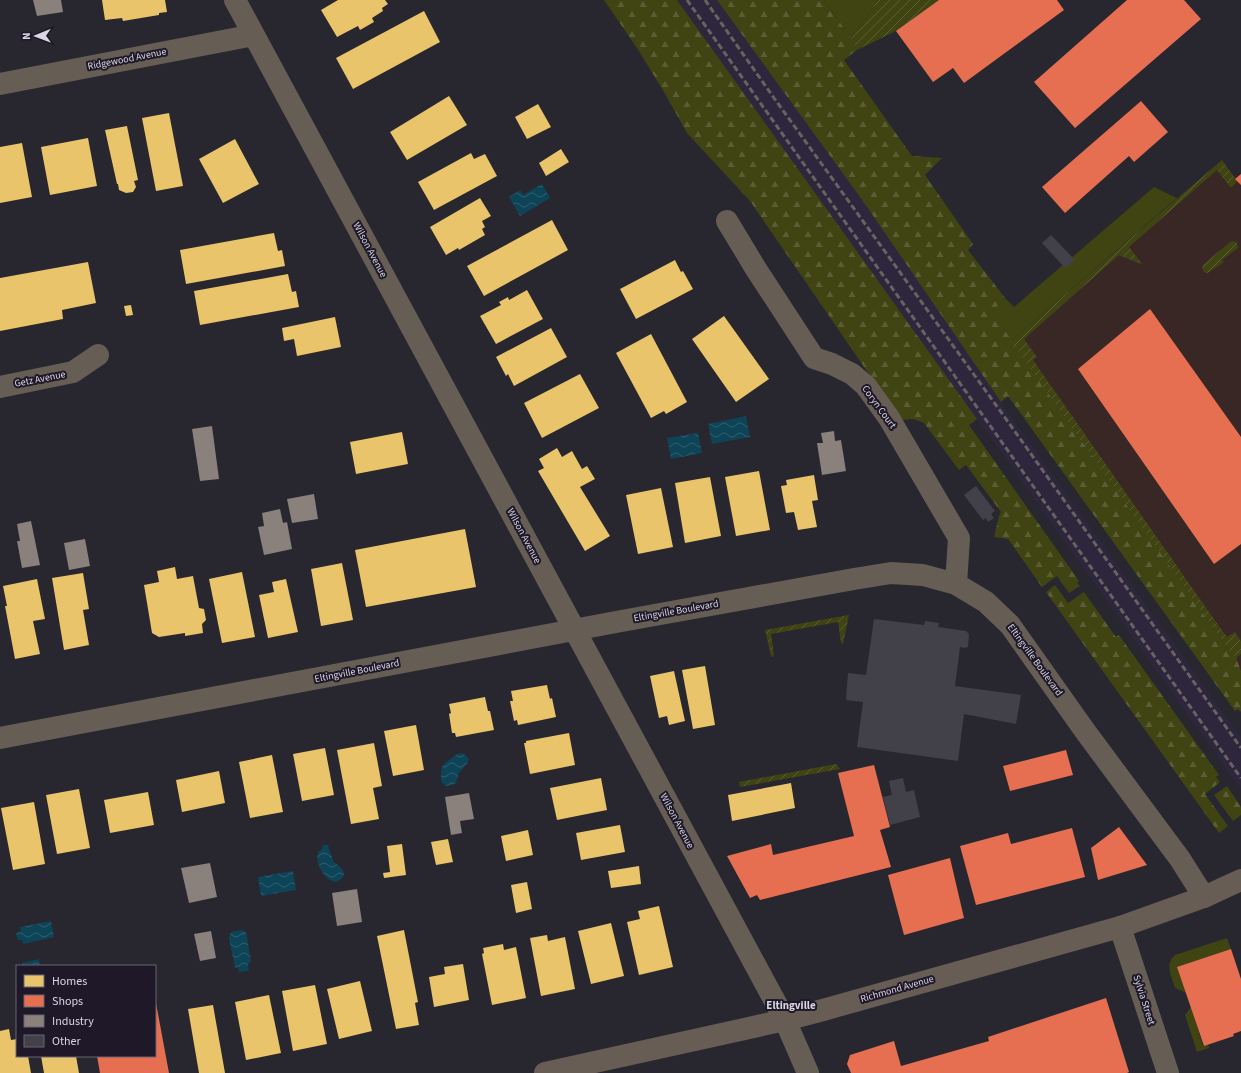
<svg xmlns="http://www.w3.org/2000/svg" width="1241" height="1073" font-family="'Source Sans 3',sans-serif">
<style>
.commercial{fill:#382724}
.built{fill:#2d263c}
.grass{fill:#404413}
.forest{fill:url(#forest-firs)}
.garden{fill:url(#garden-furrows)}
.water{fill:url(#water-waves)}
.homes{fill:#e9c46a}
.shops{fill:#e76f51}
.industry{fill:#8a817c}
.building{fill:#424048}
.lines{fill:none;stroke-linecap:round;stroke-linejoin:round}
.minor{stroke:#665d54;stroke-width:22}
.major{stroke:#685d55;stroke-width:22}
.rail{stroke:#686262;stroke-width:3;stroke-dasharray:6 3;stroke-linecap:butt}
.labels{text-anchor:middle;dominant-baseline:central;stroke-width:4;stroke-linejoin:round;paint-order:stroke}
.street-label{font-size:10px;fill:#dad7e3;stroke:#1e1829}
.neighbourhood-label{font-size:11px;font-weight:bold;fill:#dad7e3;stroke:#1e1829}
</style>
<defs>
<pattern id="forest-firs" width="22" height="20" patternUnits="userSpaceOnUse"><rect width="22" height="20" fill="#404413"/><path d="M5 1l3.5 6h-7zM16 11l3.5 6h-7z" fill="#5b5e35"/></pattern>
<pattern id="garden-furrows" width="10" height="10" patternUnits="userSpaceOnUse"><rect width="10" height="10" fill="#404413"/><path d="M-1 1l2-2M0 10L10 0M9 11l2-2" fill="none" stroke="#5b5e35"/></pattern>
<pattern id="water-waves" width="16" height="10" patternUnits="userSpaceOnUse"><rect width="16" height="10" fill="#0d4457"/><path d="M0 5q4-4 8 0t8 0" fill="none" stroke="#305e6f"/></pattern>
</defs>
<rect width="100%" height="100%" fill="#28262f"/>
<!-- commercial -->
<path class="commercial" d="M 1222,160 L 1241,185 L 1241,671 L 1230,651 L 1011,341 Z"/>
<!-- built -->
<path class="built" d="M 677,0 L 717,0 L 865,204 L 1001,402 L 1241,737 L 1241,790 L 977,419 Z"/>
<!-- grass -->
<path class="grass" d="M 824,0 L 878,0 L 851,38 Z
M 1154,187 L 1177,198 L 1011,341 L 990,311 L 1006,299 L 1014,307 Z
M 1227,938 L 1231,949 L 1178,967 L 1186,993 L 1175,988 C 1172,977 1164,964 1175,955 Z
M 1191,1007 L 1203,1046 L 1208,1044 L 1209,1048 L 1197,1052 L 1185,1015 Z"/>
<!-- forest -->
<path class="forest" d="M 604,0 L 677,0 L 977,419 L 969,425 L 1079,581 L 1077,583 L 1080,586 L 1069,593 L 1057,576 L 1042,587 L 1008,539 L 994,537 L 999,516 L 1001,512 L 966,465 L 959,470 L 924,423 L 914,419 L 903,420 L 891,403 L 884,396 L 750,201 L 687,133 L 664,92 L 637,48 Z
M 717,0 L 824,0 L 851,38 L 857,50 L 844,60 L 912,156 L 942,158 L 925,175 L 973,244 L 968,250 L 1006,299 L 991,311 L 1233,656 L 1237,657 L 1237,660 L 1241,671 L 1241,712 L 1238,709 L 1235,711 L 1008,396 L 1001,402 L 865,204 Z
M 1055,585 L 1068,603 L 1084,592 L 1116,637 L 1119,635 L 1219,775 L 1216,777 L 1220,782 L 1205,794 L 1228,826 L 1219,833 L 1046,592 Z
M 1227,786 L 1241,807 L 1241,815 L 1233,821 L 1214,795 Z"/>
<!-- garden -->
<path class="garden" d="M 878,0 L 939,0 L 896,31 L 857,50 L 851,38 Z
M 1222,160 L 1237,181 L 1232,187 L 1230,187 L 1217,170 L 1129,247 L 1143,265 L 1119,255 L 1024,339 L 1037,357 L 1033,360 L 1216,622 L 1227,637 L 1235,632 L 1241,641 L 1241,654 L 1237,657 L 1233,656 L 1011,341 Z
M 1233,241 L 1237,243 L 1238,248 L 1222,260 L 1224,262 L 1208,273 L 1204,272 L 1202,268 L 1203,265 L 1230,242 Z
M 849,615 L 843,644 L 841,643 L 838,622 L 771,634 L 774,655 L 773,657 L 771,656 L 765,630 Z
M 836,764 L 840,769 L 740,787 L 739,782 Z"/>
<!-- water -->
<path class="water" d="M 542,184 L 550,198 L 520,216 L 509,197 L 520,190 L 523,195 Z
M 746,416 L 750,437 L 712,444 L 708,424 Z
M 698,433 L 702,453 L 671,459 L 667,438 Z
M 461,753 C 477,759 463,767 459,773 C 458,776 457,780 456,783 C 450,787 444,788 441,780 C 441,765 441,766 452,758 C 455,755 457,754 461,753 Z
M 323,845 L 328,845 C 329,851 332,854 333,861 C 340,867 352,875 336,882 C 324,880 315,864 318,852 L 322,849 Z
M 293,871 L 296,890 L 261,896 L 258,877 Z
M 51,921 L 54,937 L 23,944 L 22,940 L 18,940 L 16,933 L 21,931 L 20,927 Z
M 242,930 L 246,932 L 251,961 L 248,965 L 249,971 L 239,972 L 238,967 L 235,968 L 229,938 L 231,932 Z
M 39,959 L 40,966 L 23,966 L 22,963 Z"/>
<!-- homes -->
<path class="homes" d="M 102,0 L 165,0 L 167,12 L 159,13 L 159,15 L 123,21 L 122,18 L 105,20 Z
M 338,0 L 385,0 L 388,4 L 382,8 L 383,11 L 372,18 L 374,22 L 360,30 L 358,26 L 337,37 L 321,10 Z
M 424,11 L 440,42 L 353,89 L 336,58 Z
M 449,96 L 467,125 L 407,160 L 390,132 Z
M 538,104 L 551,127 L 527,139 L 515,117 Z
M 169,113 L 183,186 L 156,191 L 142,118 Z
M 127,126 L 138,180 L 134,181 L 136,187 L 133,192 L 126,193 L 119,190 L 118,184 L 117,184 L 105,130 Z
M 88,138 L 97,186 L 50,195 L 41,147 Z
M 235,139 L 259,184 L 223,203 L 199,159 Z
M 22,143 L 32,197 L 0,203 L 0,147 Z
M 561,149 L 569,162 L 546,176 L 539,163 Z
M 471,153 L 474,159 L 485,154 L 497,176 L 434,210 L 418,182 Z
M 480,198 L 491,216 L 482,221 L 485,227 L 482,229 L 485,235 L 459,250 L 458,248 L 446,255 L 430,227 Z
M 552,220 L 568,250 L 484,296 L 467,266 Z
M 274,233 L 278,251 L 282,250 L 285,266 L 186,284 L 180,250 Z
M 675,260 L 681,272 L 683,271 L 693,289 L 636,319 L 620,289 Z
M 88,262 L 96,303 L 62,310 L 63,319 L 0,331 L 0,278 Z
M 288,274 L 292,292 L 296,291 L 299,307 L 200,325 L 194,291 Z
M 527,290 L 543,319 L 496,344 L 480,316 L 501,305 L 499,302 L 508,297 L 509,300 Z
M 131,305 L 133,315 L 126,316 L 124,306 Z
M 724,316 L 769,379 L 736,402 L 692,339 Z
M 335,317 L 341,347 L 297,356 L 294,339 L 284,341 L 282,328 Z
M 551,328 L 567,357 L 514,386 L 508,374 L 506,376 L 496,357 Z
M 651,334 L 687,402 L 666,414 L 664,411 L 651,418 L 616,353 Z
M 580,374 L 599,408 L 542,438 L 524,403 Z
M 402,432 L 408,464 L 356,474 L 350,442 Z
M 557,448 L 562,457 L 572,451 L 582,469 L 587,466 L 595,479 L 580,487 L 610,536 L 585,551 L 538,471 L 544,468 L 539,459 Z
M 759,471 L 770,530 L 736,536 L 725,477 Z
M 814,475 L 818,500 L 812,501 L 817,527 L 798,530 L 794,512 L 786,513 L 781,486 L 787,485 L 786,480 Z
M 710,477 L 721,536 L 685,543 L 675,483 Z
M 661,488 L 673,547 L 638,554 L 626,495 Z
M 465,529 L 476,587 L 366,607 L 355,550 Z
M 342,563 L 353,620 L 321,626 L 311,569 Z
M 175,567 L 177,579 L 193,576 L 199,608 L 204,609 L 206,620 L 202,624 L 203,633 L 185,636 L 185,633 L 159,637 L 152,633 L 144,585 L 159,582 L 157,571 Z
M 242,572 L 255,637 L 222,643 L 209,579 Z
M 83,573 L 89,609 L 83,610 L 89,645 L 64,650 L 52,578 Z
M 37,579 L 45,619 L 33,621 L 40,654 L 15,659 L 5,606 L 7,606 L 3,586 Z
M 286,579 L 298,632 L 268,638 L 259,595 L 274,592 L 272,582 Z
M 705,666 L 715,725 L 693,729 L 682,670 Z
M 674,671 L 685,721 L 669,725 L 667,716 L 659,718 L 650,676 Z
M 547,685 L 550,699 L 552,698 L 556,717 L 518,725 L 517,720 L 514,721 L 510,701 L 513,701 L 511,691 Z
M 485,697 L 488,711 L 490,711 L 494,730 L 456,737 L 455,733 L 452,733 L 449,714 L 451,713 L 449,704 Z
M 416,725 L 424,770 L 393,776 L 384,731 Z
M 569,733 L 575,765 L 530,774 L 524,743 L 526,743 L 526,741 Z
M 374,743 L 382,786 L 373,788 L 379,819 L 351,824 L 337,750 Z
M 325,748 L 334,795 L 302,801 L 293,754 Z
M 272,755 L 283,812 L 250,818 L 239,762 Z
M 219,771 L 225,803 L 182,812 L 176,780 Z
M 601,778 L 607,810 L 557,820 L 550,788 Z
M 791,783 L 795,808 L 732,821 L 728,795 Z
M 79,789 L 90,848 L 57,854 L 46,795 Z
M 148,792 L 154,825 L 110,833 L 104,800 Z
M 34,802 L 45,864 L 13,870 L 1,808 Z
M 620,825 L 625,852 L 581,860 L 576,833 Z
M 528,830 L 533,855 L 506,861 L 501,836 Z
M 448,839 L 453,862 L 436,865 L 431,842 Z
M 402,844 L 406,875 L 384,878 L 383,873 L 390,872 L 387,846 Z
M 639,866 L 641,884 L 611,888 L 608,871 Z
M 527,882 L 532,909 L 516,913 L 511,885 Z
M 659,906 L 673,967 L 639,975 L 627,922 L 640,919 L 638,911 Z
M 611,923 L 624,976 L 591,984 L 578,931 Z
M 404,930 L 418,1002 L 415,1003 L 419,1025 L 396,1029 L 377,936 Z
M 547,935 L 548,941 L 565,937 L 575,989 L 541,996 L 530,938 Z
M 503,944 L 504,950 L 516,947 L 526,998 L 492,1005 L 482,954 L 484,953 L 483,948 Z
M 463,964 L 469,1000 L 434,1007 L 429,977 L 445,974 L 444,967 Z
M 360,981 L 372,1031 L 339,1039 L 327,989 Z
M 315,985 L 327,1044 L 293,1051 L 282,991 Z
M 269,995 L 281,1053 L 246,1060 L 235,1002 Z
M 213,1005 L 225,1073 L 199,1073 L 188,1009 Z
M 9,1029 L 11,1040 L 17,1039 L 17,1056 L 28,1056 L 31,1073 L 0,1073 L 0,1031 Z
M 41,1056 L 76,1056 L 79,1073 L 44,1073 Z"/>
<!-- shops -->
<path class="shops" d="M 939,0 L 1057,0 L 1064,10 L 964,83 L 953,68 L 933,82 L 896,31 Z
M 1127,0 L 1184,0 L 1201,19 L 1075,128 L 1034,82 Z
M 1141,101 L 1168,132 L 1134,162 L 1129,156 L 1065,213 L 1042,187 Z
M 1241,174 L 1241,185 L 1235,179 Z
M 1150,309 L 1241,437 L 1241,544 L 1214,564 L 1078,369 Z
M 1066,750 L 1073,775 L 1010,791 L 1003,766 Z
M 874,765 L 890,827 L 880,830 L 891,867 L 760,900 L 757,895 L 750,898 L 727,856 L 771,844 L 773,855 L 854,836 L 838,773 Z
M 1119,827 L 1147,865 L 1098,880 L 1091,848 Z
M 1072,828 L 1085,877 L 976,905 L 960,846 L 1008,833 L 1011,844 Z
M 950,858 L 964,918 L 904,935 L 888,875 Z
M 1231,949 L 1241,979 L 1241,1031 L 1233,1034 L 1234,1036 L 1204,1046 L 1177,967 Z
M 1106,998 L 1129,1072 L 1127,1073 L 851,1073 L 847,1064 L 850,1055 L 894,1041 L 901,1066 L 989,1041 L 988,1037 Z
M 156,1003 L 169,1073 L 100,1073 L 97,1056 L 155,1056 Z"/>
<!-- industry -->
<path class="industry" d="M 33,0 L 61,0 L 63,12 L 37,16 Z
M 212,426 L 219,479 L 200,481 L 192,429 Z
M 834,431 L 835,441 L 841,440 L 846,471 L 822,475 L 817,443 L 823,443 L 821,433 Z
M 314,494 L 318,519 L 292,523 L 287,499 Z
M 280,509 L 283,523 L 287,522 L 292,549 L 264,555 L 258,527 L 264,526 L 262,513 Z
M 31,521 L 40,565 L 22,568 L 17,541 L 20,541 L 17,524 Z
M 85,539 L 90,566 L 69,570 L 64,543 Z
M 469,793 L 474,819 L 460,821 L 462,833 L 451,835 L 445,797 Z
M 210,863 L 217,897 L 189,903 L 181,868 Z
M 357,889 L 362,922 L 337,926 L 332,893 Z
M 211,931 L 216,958 L 200,961 L 194,934 Z"/>
<!-- building -->
<path class="building" d="M 1051,235 L 1075,260 L 1065,268 L 1042,243 Z
M 976,486 L 995,511 L 991,514 L 994,518 L 988,522 L 986,518 L 983,520 L 964,495 Z
M 874,619 L 924,625 L 925,621 L 939,623 L 938,627 L 966,631 L 969,634 L 968,647 L 965,648 L 960,647 L 955,686 L 1021,695 L 1016,724 L 964,714 L 958,761 L 857,747 L 863,702 L 846,700 L 848,673 L 866,675 Z
M 903,778 L 906,792 L 914,790 L 920,817 L 890,825 L 883,797 L 892,795 L 889,781 Z"/>
<g class="lines">
<!-- minor -->
<path class="minor" d="M 235,0 L 785,1020 L 808,1073
M 0,84 L 254,35
M 727,221 L 756,269 L 814,358 L 832,364 L 852,374 L 866,386 L 889,418 L 959,538 L 956,584
M 0,387 L 73,372 L 98,355
M 0,738 L 616,622 L 854,579 L 891,573 L 923,575 L 956,584 L 986,602 L 1010,625 L 1085,731 L 1180,859 L 1204,897
M 1120,927 L 1168,1073"/>
<!-- major -->
<path class="major" d="M 545,1073 L 785,1020 L 823,1010 L 1120,927 L 1204,897 L 1241,880"/>
<!-- rail -->
<path class="rail" d="M 687,0 L 1241,778
M 705,0 L 774,98 L 1001,412 L 1241,748"/>
</g>
<g class="labels">
<!-- street labels -->
<g class="street-label">
<text transform="translate(127 59) rotate(-11)">Ridgewood Avenue</text>
<text transform="translate(370 250) rotate(62)">Wilson Avenue</text>
<text transform="translate(40 379) rotate(-11)">Getz Avenue</text>
<text transform="translate(879 407) rotate(54)">Coryn Court</text>
<text transform="translate(524 536) rotate(62)">Wilson Avenue</text>
<text transform="translate(676 611) rotate(-10)">Eltingville Boulevard</text>
<text transform="translate(1035 660) rotate(54)">Eltingville Boulevard</text>
<text transform="translate(357 671) rotate(-11)">Eltingville Boulevard</text>
<text transform="translate(677 821) rotate(62)">Wilson Avenue</text>
<text transform="translate(897 989) rotate(-16)">Richmond Avenue</text>
<text transform="translate(1144 1000) rotate(72)">Sylvia Street</text>
</g>
<!-- neighbourhood labels -->
<g class="neighbourhood-label">
<text x="791" y="1005">Eltingville</text>
</g>
</g>
<!-- legend -->
<rect x="16" y="965" width="140" height="92" fill="#1e1829" stroke="#696473"/>
<rect x="24" y="975" width="20" height="12" fill="#e9c46a" stroke="#696473"/>
<text x="52" y="985" font-size="12" fill="#dad7e3">Homes</text>
<rect x="24" y="995" width="20" height="12" fill="#e76f51" stroke="#696473"/>
<text x="52" y="1005" font-size="12" fill="#dad7e3">Shops</text>
<rect x="24" y="1015" width="20" height="12" fill="#8a817c" stroke="#696473"/>
<text x="52" y="1025" font-size="12" fill="#dad7e3">Industry</text>
<rect x="24" y="1035" width="20" height="12" fill="#424048" stroke="#696473"/>
<text x="52" y="1045" font-size="12" fill="#dad7e3">Other</text>
<!-- north arrow -->
<g transform="translate(36 36) rotate(269)" stroke="#1e1829" stroke-width="3" paint-order="stroke">
<path d="M0-3L7 15L0 10L-7 15Z" fill="#dad7e3"/>
<text y="-6" font-size="11" font-weight="bold" text-anchor="middle" fill="#dad7e3">N</text>
</g>
</svg>
